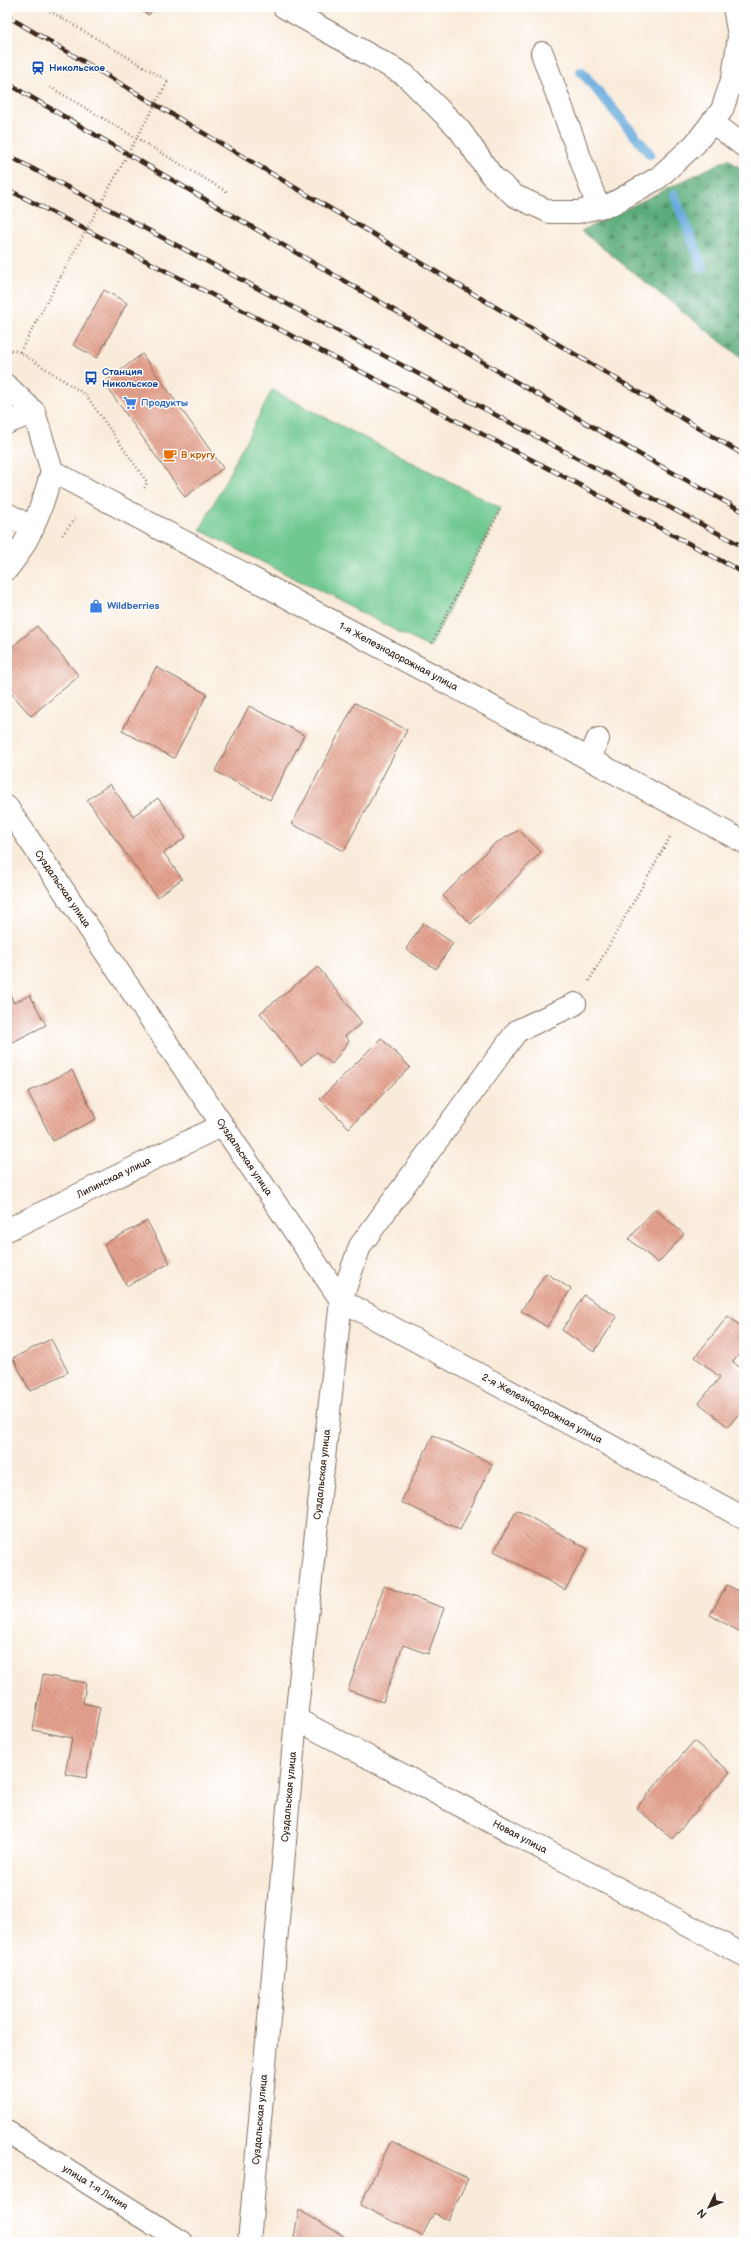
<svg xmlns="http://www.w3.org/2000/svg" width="751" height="2249" font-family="'Balsamiq Sans',sans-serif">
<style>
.grass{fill:#6ec88f;stroke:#547956}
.forest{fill:url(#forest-firs);stroke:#4a6b4c}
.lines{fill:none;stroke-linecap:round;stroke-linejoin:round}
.stream{stroke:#67abdc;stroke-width:10}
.building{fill:url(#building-back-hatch)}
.minor-casing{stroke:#7e6e60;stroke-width:24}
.path{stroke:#7e6e60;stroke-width:2.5;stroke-dasharray:1 3;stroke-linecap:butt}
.minor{stroke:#fff;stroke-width:22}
.rail-casing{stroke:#3b2a1e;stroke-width:4.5}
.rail{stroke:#fff;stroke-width:3;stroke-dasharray:9;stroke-linecap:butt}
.path-bridge{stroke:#7e6e60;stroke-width:2.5;stroke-dasharray:1 3;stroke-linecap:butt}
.labels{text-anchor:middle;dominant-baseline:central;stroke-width:3;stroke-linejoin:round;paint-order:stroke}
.transit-label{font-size:10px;font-weight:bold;fill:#164399;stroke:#fff;text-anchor:start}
.shop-label{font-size:10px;font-weight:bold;fill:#366cbe;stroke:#fff;text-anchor:start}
.food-label{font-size:10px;font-weight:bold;fill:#c56008;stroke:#fff;text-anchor:start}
.street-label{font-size:10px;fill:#3b2a1e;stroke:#fff}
</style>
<defs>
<pattern id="forest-firs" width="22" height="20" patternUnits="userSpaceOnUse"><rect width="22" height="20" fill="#5aac7a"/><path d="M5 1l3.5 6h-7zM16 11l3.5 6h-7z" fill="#4c8c63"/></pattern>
<pattern id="building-back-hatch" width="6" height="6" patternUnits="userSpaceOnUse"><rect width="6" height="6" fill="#e5a28e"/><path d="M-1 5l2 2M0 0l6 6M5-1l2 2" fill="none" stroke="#bb8473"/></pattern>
</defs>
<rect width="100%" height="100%" fill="#fff"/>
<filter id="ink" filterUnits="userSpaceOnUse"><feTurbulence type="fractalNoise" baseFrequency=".025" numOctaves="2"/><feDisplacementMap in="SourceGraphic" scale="8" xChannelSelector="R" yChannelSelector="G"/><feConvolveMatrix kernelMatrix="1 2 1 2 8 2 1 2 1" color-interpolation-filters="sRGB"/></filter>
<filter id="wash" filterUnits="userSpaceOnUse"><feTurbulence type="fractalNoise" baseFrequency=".012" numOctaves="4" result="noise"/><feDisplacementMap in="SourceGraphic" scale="16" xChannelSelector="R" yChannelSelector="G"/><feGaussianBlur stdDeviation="0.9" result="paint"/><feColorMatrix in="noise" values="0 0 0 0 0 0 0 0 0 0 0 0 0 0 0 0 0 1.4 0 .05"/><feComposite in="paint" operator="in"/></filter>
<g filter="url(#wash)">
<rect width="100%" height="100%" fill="#f9ebda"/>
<!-- grass -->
<path class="grass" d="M 272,390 L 501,508 L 430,648 L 200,530 Z"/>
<!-- forest -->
<path class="forest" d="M 728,159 L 744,171 L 744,360 L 581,231 Z"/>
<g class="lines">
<!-- stream -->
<path class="stream" d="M 581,71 L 650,154
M 674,195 L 703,268"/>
</g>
<g id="blocks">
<!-- building -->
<path class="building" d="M 135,7 L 154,7 L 149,15 Z
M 104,290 L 127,303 L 97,358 L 73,345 Z
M 142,354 L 223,468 L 185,497 L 104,383 Z
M 37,626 L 79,676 L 31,716 L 7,688 L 7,651 Z
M 156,667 L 207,694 L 174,758 L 122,731 Z
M 355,703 L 407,730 L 344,851 L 292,824 Z
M 249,706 L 304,735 L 270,800 L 215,771 Z
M 110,784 L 133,816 L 158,798 L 186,837 L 164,853 L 182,879 L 157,897 L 87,800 Z
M 519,830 L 541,852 L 471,924 L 443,896 L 494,844 Z
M 423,923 L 453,943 L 436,969 L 406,949 Z
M 318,967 L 362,1023 L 345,1036 L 349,1041 L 332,1064 L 317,1052 L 301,1065 L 260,1013 Z
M 7,988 L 14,1003 L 30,995 L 46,1025 L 7,1045 Z
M 381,1038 L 410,1067 L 349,1128 L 320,1099 Z
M 72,1070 L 96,1119 L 53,1141 L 28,1092 Z
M 655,1209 L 684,1234 L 658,1263 L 629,1239 Z
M 147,1221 L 170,1263 L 127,1286 L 104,1244 Z
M 546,1273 L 571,1289 L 547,1327 L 521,1311 Z
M 584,1295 L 617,1317 L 594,1352 L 562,1330 Z
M 728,1316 L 744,1329 L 744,1348 L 733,1362 L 744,1371 L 744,1407 L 728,1427 L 699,1403 L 720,1377 L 695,1357 Z
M 51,1339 L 68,1372 L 30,1391 L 13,1358 Z
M 433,1435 L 492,1464 L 460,1530 L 401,1502 Z
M 517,1510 L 588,1549 L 565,1590 L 494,1551 Z
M 727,1585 L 744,1594 L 744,1634 L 710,1615 Z
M 384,1586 L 444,1608 L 428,1654 L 403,1645 L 383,1702 L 348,1690 Z
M 43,1675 L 86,1683 L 83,1703 L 100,1707 L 86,1778 L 65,1774 L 72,1738 L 33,1730 Z
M 694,1741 L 730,1772 L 672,1839 L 636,1808 Z
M 391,2141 L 468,2179 L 448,2220 L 434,2213 L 422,2236 L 360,2205 Z
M 299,2210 L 354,2242 L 293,2242 Z"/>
</g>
</g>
<g filter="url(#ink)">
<use href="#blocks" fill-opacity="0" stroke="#7e6e60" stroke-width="1"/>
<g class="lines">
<!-- minor casing -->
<g class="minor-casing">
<g id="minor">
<path d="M 284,7 L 405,75 L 459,129 L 492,176 L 515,196 L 550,212 L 578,212 L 612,204 L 658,178 L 695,144 L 722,110 L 733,77 L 739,36 L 734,7"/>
<path d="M 542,53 L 598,207"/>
<path d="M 712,122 L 744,146"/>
<path d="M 7,386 L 34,412 L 52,471"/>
<path d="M 7,423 L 34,412"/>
<path id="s1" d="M 52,471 L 744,842"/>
<path d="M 7,514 L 33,528"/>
<path d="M 7,569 C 31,540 42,507 52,471"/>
<path d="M 589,759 L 598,739"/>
<path id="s2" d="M 7,807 L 341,1300 L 744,1518"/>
<path id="s3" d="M 7,1230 L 222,1125"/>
<path id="s4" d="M 296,1719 L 744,1955"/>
<path id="s5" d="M 7,2132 L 182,2242"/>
<path id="s6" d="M 249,2242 L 296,1719 L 341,1300 L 360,1246 L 517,1031 L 575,1004"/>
</g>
</g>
<!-- path -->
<path class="path" d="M 43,7 L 168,81
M 50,87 L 229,193
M 7,349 L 20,352 L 86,395 L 147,482 L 144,489
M 20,352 L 61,276
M 62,535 L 75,519
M 432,643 L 501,508
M 589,981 L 670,837"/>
<!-- minor -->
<use href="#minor" class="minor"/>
<!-- rail casing -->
<g class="rail-casing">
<path id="rail" d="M 7,16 L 744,455
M 7,83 L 639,454 L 744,512
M 7,155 L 744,547
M 7,189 L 546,467 L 744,573"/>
</g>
<!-- rail -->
<use href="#rail" class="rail"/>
<!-- path-bridge -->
<path class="path-bridge" d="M 61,276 L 168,81"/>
</g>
</g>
<!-- icons -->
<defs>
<g id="station-bare" transform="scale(1.08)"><path d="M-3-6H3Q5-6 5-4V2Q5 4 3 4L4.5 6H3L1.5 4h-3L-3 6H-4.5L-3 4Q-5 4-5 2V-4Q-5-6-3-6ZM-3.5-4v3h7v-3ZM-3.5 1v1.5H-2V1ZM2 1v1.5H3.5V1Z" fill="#1a4fb4" stroke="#fff" stroke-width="2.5" paint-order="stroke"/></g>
<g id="bus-bare" transform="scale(1.08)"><path d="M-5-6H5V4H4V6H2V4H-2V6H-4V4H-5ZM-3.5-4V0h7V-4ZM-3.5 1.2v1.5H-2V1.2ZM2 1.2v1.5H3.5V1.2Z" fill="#1a4fb4" stroke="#fff" stroke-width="2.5" paint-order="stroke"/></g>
<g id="supermarket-bare" transform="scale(1.08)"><path d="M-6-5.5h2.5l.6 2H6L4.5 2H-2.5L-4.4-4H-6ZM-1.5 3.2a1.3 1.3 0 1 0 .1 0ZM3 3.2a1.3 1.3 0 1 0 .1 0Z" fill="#3f7fe0" stroke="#fff" stroke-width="2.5" paint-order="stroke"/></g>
<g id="cafe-bare" transform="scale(1.08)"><path d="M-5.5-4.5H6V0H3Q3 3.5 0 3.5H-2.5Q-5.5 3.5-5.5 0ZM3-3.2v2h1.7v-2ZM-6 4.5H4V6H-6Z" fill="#e8710a" stroke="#fff" stroke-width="2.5" paint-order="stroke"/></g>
<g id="shop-bare" transform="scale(1.08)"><path d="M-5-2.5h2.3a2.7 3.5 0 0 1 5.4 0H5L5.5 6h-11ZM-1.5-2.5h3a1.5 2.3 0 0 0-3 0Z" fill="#3f7fe0" stroke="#fff" stroke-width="2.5" paint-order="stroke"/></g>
</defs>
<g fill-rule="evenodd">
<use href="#station-bare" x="38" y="68"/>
<use href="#bus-bare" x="91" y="378"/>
<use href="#supermarket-bare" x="130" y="403"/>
<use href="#cafe-bare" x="170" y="455"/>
<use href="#shop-bare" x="96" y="606"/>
</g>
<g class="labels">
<!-- transit labels -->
<g class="transit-label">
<text x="49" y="68">Никольское</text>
<text x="102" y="372">Станция<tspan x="102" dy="12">Никольское</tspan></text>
</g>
<!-- shop labels -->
<g class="shop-label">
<text x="141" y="403">Продукты</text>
<text x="107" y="606">Wildberries</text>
</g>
<!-- food labels -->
<g class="food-label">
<text x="181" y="455">В кругу</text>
</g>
<!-- street labels -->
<g class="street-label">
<text stroke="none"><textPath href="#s1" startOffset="393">1-я Железнодорожная улица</textPath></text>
<text stroke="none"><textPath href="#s2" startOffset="99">Суздальская улица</textPath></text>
<text stroke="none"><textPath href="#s2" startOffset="423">Суздальская улица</textPath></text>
<text stroke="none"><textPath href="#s3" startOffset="119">Липинская улица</textPath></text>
<text stroke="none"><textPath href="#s2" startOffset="824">2-я Железнодорожная улица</textPath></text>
<text stroke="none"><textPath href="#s6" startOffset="771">Суздальская улица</textPath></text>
<text stroke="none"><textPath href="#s6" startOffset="447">Суздальская улица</textPath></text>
<text stroke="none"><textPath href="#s4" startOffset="253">Новая улица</textPath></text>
<text stroke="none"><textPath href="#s6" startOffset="123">Суздальская улица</textPath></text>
<text stroke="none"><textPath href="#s5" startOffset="104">улица 1-я Линия</textPath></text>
</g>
</g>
<!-- margin -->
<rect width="751" height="2249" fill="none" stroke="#fff" stroke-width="24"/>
<!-- north arrow -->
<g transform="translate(709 2207) rotate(227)" stroke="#ffffff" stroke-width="3" paint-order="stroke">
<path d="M0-3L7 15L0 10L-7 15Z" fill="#3b2a1e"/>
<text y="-6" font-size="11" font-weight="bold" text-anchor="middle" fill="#3b2a1e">N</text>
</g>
</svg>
